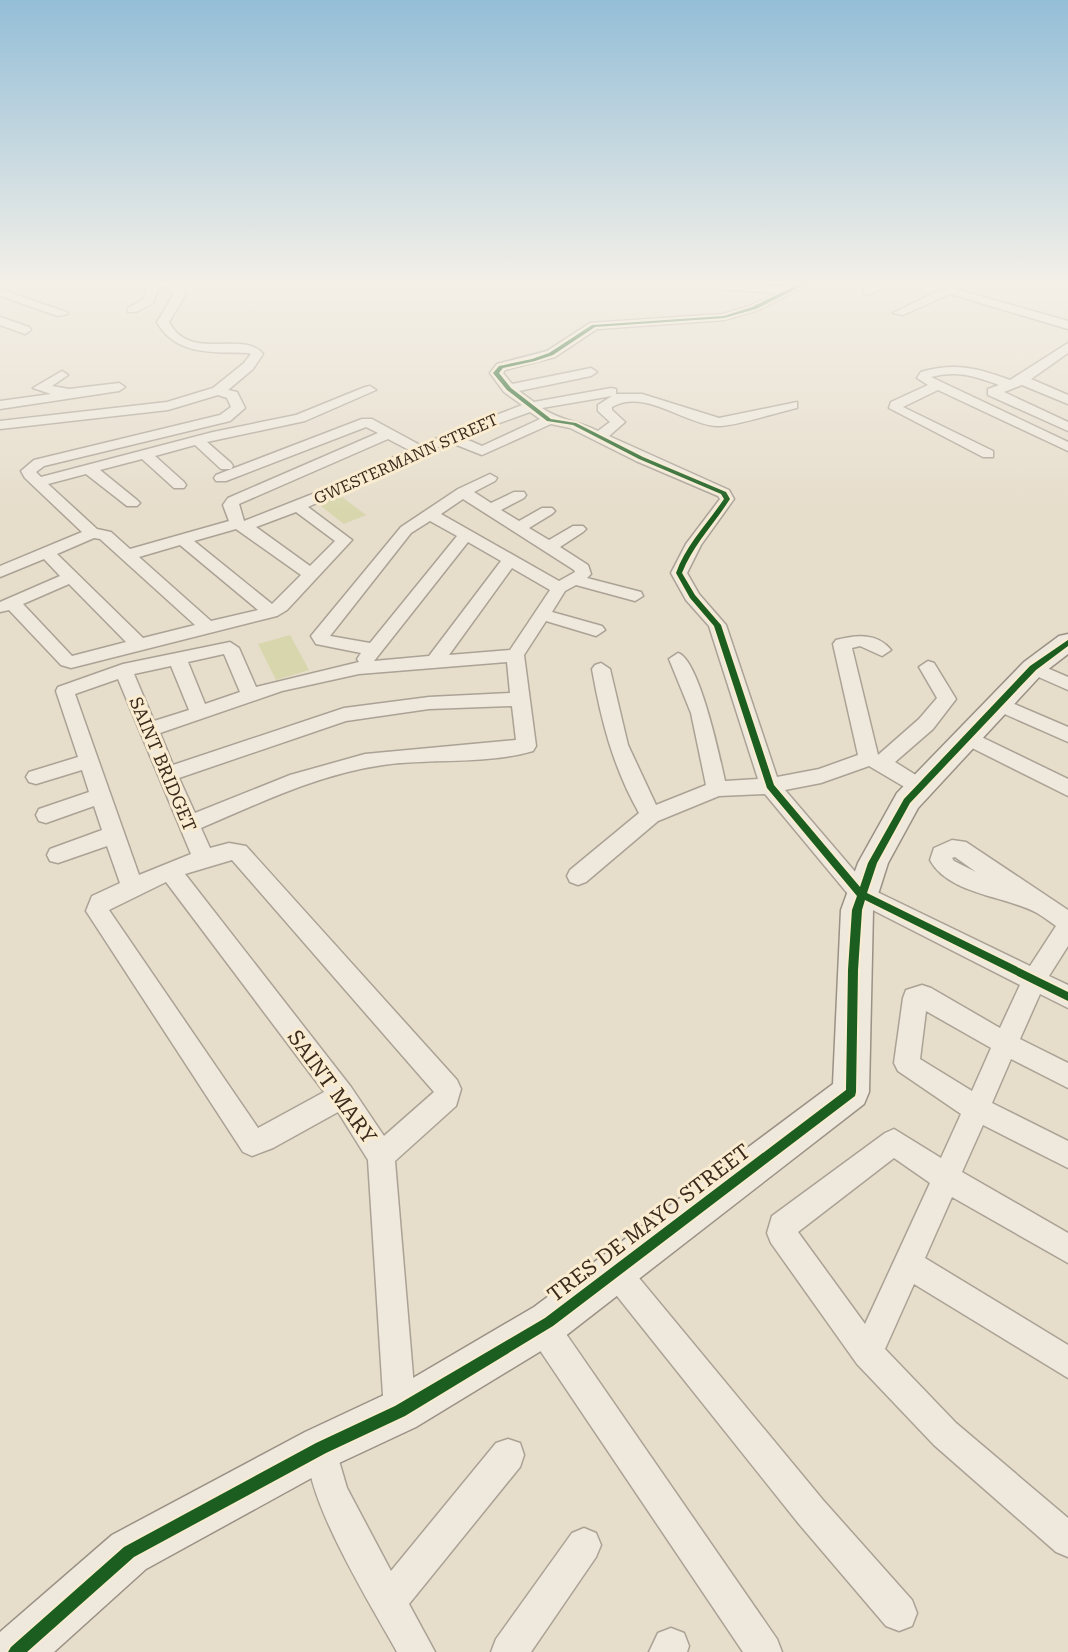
<svg xmlns="http://www.w3.org/2000/svg" width="1068" height="1652" font-family="'Roboto Serif',serif">
<style>
.green{fill:#d8d6ac}
.lines{fill:none;stroke-linecap:round;stroke-linejoin:round}
.street-casing{stroke:#aba295;stroke-width:3}
.secondary-casing{stroke:#9b9185;stroke-width:3}
.street{fill:#eee8dd;fill-rule:evenodd}
.secondary{fill:#eee8dd;fill-rule:evenodd}
.cycleway-casing{stroke:#f9ecd0;stroke-width:4}
.cycleway{fill:#1b5e20;fill-rule:evenodd}
.labels{text-anchor:middle;dominant-baseline:central;stroke-width:6;stroke-linejoin:round;paint-order:stroke}
.far-street-label{font-size:16px;fill:#3b2a1c;stroke:#f9ecd0}
.street-label{font-size:18px;fill:#3b2a1c;stroke:#f9ecd0}
.near-street-label{font-size:21px;fill:#3b2a1c;stroke:#f9ecd0}
</style>
<rect width="100%" height="100%" fill="#e6ddcb"/>
<!-- green -->
<path class="green" d="M 338,494 L 366,515 L 344,524 L 317,503 Z
M 290,635 L 309,670 L 276,680 L 258,644 Z"/>
<g class="lines">
<!-- street casing -->
<g class="street-casing">
<path id="street" d="M 154,282 L 178,282 L 186,294 L 169,322 C 190,363 243,329 263,354 L 253,369 L 228,390 L 237,392 L 245,408 L 230,421 L 44,466 L 36,472 L 41,477 L 213,432 L 296,415 L 365,387 L 370,386 L 376,390 L 305,421 L 207,442 L 231,463 L 233,466 L 231,469 L 221,469 L 195,445 L 155,456 L 184,482 L 186,485 L 184,488 L 174,488 L 142,459 L 100,470 L 137,500 L 140,503 L 137,506 L 127,506 L 86,474 L 48,484 L 97,529 L 111,532 L 130,549 L 229,521 L 223,505 L 228,498 L 378,433 L 366,427 L 226,481 L 216,481 L 214,478 L 216,475 L 362,419 L 372,419 L 420,445 L 522,405 L 504,392 L 490,373 L 497,364 L 547,351 L 590,323 L 723,314 L 750,306 L 777,293 L 702,288 L 696,285 L 699,282 L 790,287 L 798,282 L 813,282 L 758,310 L 724,320 L 597,329 L 555,357 L 505,370 L 503,373 L 512,384 L 591,368 L 597,372 L 591,376 L 519,391 L 534,402 L 611,388 L 616,389 L 616,394 L 642,394 L 719,418 L 797,402 L 797,408 C 778,412 733,427 716,426 C 683,423 644,388 612,407 L 612,410 L 625,422 L 609,436 L 729,490 L 734,499 L 701,545 L 687,573 L 699,594 L 726,625 L 777,777 L 819,769 L 858,755 L 833,644 L 836,640 C 855,635 877,632 891,650 L 882,656 L 860,646 L 852,648 L 878,755 L 919,719 L 937,698 L 919,667 L 928,661 L 934,663 L 956,699 L 933,729 L 895,762 L 927,782 L 930,787 L 927,792 L 920,795 L 913,792 L 869,766 L 821,783 L 785,790 L 869,888 L 1030,966 L 1056,926 C 1050,922 1044,917 1037,913 C 1006,896 948,894 930,860 L 934,848 L 952,840 L 966,842 L 1068,910 L 1068,946 L 1049,976 L 1068,985 L 1068,1008 L 1040,994 L 1020,1039 L 1068,1063 L 1068,1088 L 1011,1059 L 992,1103 L 1068,1141 L 1068,1168 L 983,1125 L 962,1172 L 1068,1233 L 1068,1263 L 952,1197 L 925,1258 L 1068,1345 L 1068,1378 L 914,1284 L 885,1349 L 956,1423 L 1068,1518 L 1068,1557 L 1056,1552 L 934,1445 L 857,1364 L 771,1243 L 767,1233 L 772,1216 L 885,1133 L 894,1129 L 941,1158 L 961,1114 L 898,1071 L 894,1063 L 903,998 L 906,990 L 922,985 L 931,988 L 1000,1028 L 1020,985 L 853,900 L 765,794 L 719,796 L 658,821 L 586,882 L 578,885 L 570,882 L 567,876 L 570,870 L 639,813 C 613,767 601,720 592,669 L 595,665 L 601,663 L 610,669 L 628,745 L 656,805 L 706,785 L 691,713 L 669,659 L 678,653 C 699,659 720,758 725,781 L 758,779 L 709,626 L 686,600 L 671,573 L 686,544 L 720,499 L 718,496 L 636,461 L 570,428 L 551,424 L 482,455 L 449,442 L 308,507 L 352,540 L 287,610 L 277,616 L 71,668 L 61,665 L 9,610 L 0,612 L 0,602 L 60,576 L 44,559 L 0,577 L 0,566 L 82,532 L 25,478 L 21,471 L 34,460 L 220,415 L 231,407 L 227,398 L 218,395 L 168,410 L 0,429 L 0,421 L 167,402 L 213,388 L 244,363 L 251,354 L 249,353 C 215,352 175,356 157,322 L 174,294 L 165,285 L 158,290 L 153,303 L 136,312 L 128,312 L 128,308 L 144,299 L 147,288 ZM 612,396 L 598,405 L 598,411 L 610,422 L 598,431 C 579,421 558,420 542,408 ZM 530,412 L 540,419 L 482,446 L 461,437 ZM 388,439 L 409,450 L 310,495 L 244,521 L 239,504 ZM 296,512 L 335,541 L 310,566 L 256,527 ZM 236,529 L 301,575 L 272,604 L 194,541 ZM 94,538 L 100,539 L 195,625 L 143,638 L 57,554 ZM 180,545 L 258,610 L 211,621 L 139,557 ZM 69,584 L 126,642 L 72,656 L 23,604 ZM 955,857 L 976,872 L 954,861 L 952,858 ZM 926,1011 L 991,1048 L 972,1091 L 920,1059 ZM 894,1158 L 930,1183 L 865,1324 L 798,1232 Z
M 877,282 L 892,282 L 871,294 L 863,294 L 863,290 Z
M 964,282 L 967,285 L 959,290 L 1068,321 L 1068,329 L 950,294 L 903,315 L 893,313 L 944,288 Z
M 0,289 L 66,312 L 68,314 L 58,316 L 0,296 Z
M 0,317 L 29,327 L 31,330 L 25,334 L 0,325 Z
M 1068,343 L 1068,353 L 1031,379 L 1068,395 L 1068,404 L 1022,385 L 1004,392 L 1068,422 L 1068,431 L 988,395 L 988,389 L 999,385 C 975,376 956,370 931,377 L 1068,442 L 1068,451 L 938,390 L 903,407 L 993,451 L 993,457 L 983,457 L 889,408 L 891,402 L 928,385 L 917,378 L 921,372 C 954,362 978,368 1010,380 Z
M 62,371 L 68,375 L 52,386 L 69,389 L 119,383 L 125,387 L 119,391 L 0,409 L 0,401 L 51,394 L 33,388 Z
M 490,474 L 497,478 L 495,481 L 474,492 L 491,503 L 514,492 L 524,492 L 526,495 L 524,498 L 501,510 L 519,521 L 542,508 L 552,508 L 555,511 L 552,514 L 529,528 L 549,540 L 573,526 L 583,526 L 586,529 L 583,532 L 560,547 L 588,565 L 591,574 L 587,578 L 641,592 L 643,596 L 635,601 L 576,585 L 565,591 L 552,612 L 602,626 L 605,630 L 596,636 L 546,621 L 524,655 L 536,746 L 533,751 C 485,765 432,758 383,765 C 319,774 260,803 201,828 L 210,848 L 229,843 L 246,846 L 457,1080 L 461,1089 L 456,1106 L 395,1161 L 416,1411 L 411,1422 L 400,1427 L 389,1422 L 384,1411 L 368,1160 L 338,1112 L 273,1148 L 252,1156 L 243,1152 L 86,911 L 92,896 L 120,883 L 107,846 L 58,863 L 50,861 L 47,855 L 50,849 L 102,830 L 94,806 L 46,823 L 39,821 L 36,815 L 39,809 L 89,792 L 82,770 L 36,784 L 29,782 L 26,777 L 29,772 L 78,757 L 56,691 L 58,687 L 123,664 L 230,642 L 239,648 L 256,687 L 359,662 L 357,659 L 361,653 L 316,644 L 311,636 L 401,527 L 458,489 ZM 463,499 L 574,570 L 575,572 L 559,581 L 441,514 ZM 430,521 L 457,536 L 370,643 L 330,636 L 411,533 ZM 468,542 L 501,561 L 429,656 L 374,661 ZM 512,568 L 550,590 L 510,650 L 449,655 ZM 224,654 L 240,692 L 205,704 L 188,662 ZM 507,662 L 510,693 L 429,697 L 344,708 L 173,765 L 160,733 L 282,691 L 359,674 ZM 171,666 L 189,710 L 154,721 L 134,674 ZM 118,679 L 191,854 L 139,875 L 75,694 ZM 512,706 L 516,740 L 365,754 L 290,775 L 195,813 L 179,778 L 346,721 L 429,709 ZM 232,860 L 434,1092 L 384,1136 L 351,1087 L 185,874 ZM 166,882 L 324,1092 L 258,1128 L 109,910 Z
M 1033,662 L 1068,677 L 1068,690 L 1027,672 L 1024,668 Z
M 998,697 L 1068,727 L 1068,742 L 991,708 L 989,703 L 991,698 Z
M 967,730 L 1068,779 L 1068,796 L 960,742 L 957,737 L 960,732 Z
M 615,1256 L 625,1261 L 823,1500 L 912,1600 L 917,1613 L 912,1626 L 899,1631 L 886,1626 L 799,1524 L 605,1281 L 600,1271 L 605,1261 Z
M 542,1311 L 553,1315 L 777,1639 L 782,1652 L 743,1652 L 531,1337 L 527,1326 L 531,1315 Z
M 321,1432 L 332,1437 L 347,1488 L 391,1571 L 496,1443 L 508,1439 L 520,1443 L 524,1455 L 520,1467 L 409,1604 L 435,1652 L 397,1652 C 374,1610 292,1480 310,1437 Z
M 584,1528 L 596,1533 L 601,1545 L 596,1557 L 531,1652 L 491,1652 L 496,1639 L 572,1533 Z
M 671,1628 L 684,1633 L 689,1646 L 687,1652 L 649,1652 L 658,1633 Z"/>
</g>
<!-- secondary casing -->
<g class="secondary-casing">
<path id="secondary" d="M 1068,634 L 1068,654 L 1042,674 L 918,808 L 888,863 L 873,910 L 869,1092 L 864,1104 L 564,1337 L 416,1427 L 337,1464 L 146,1569 L 54,1652 L 0,1652 L 0,1632 L 112,1535 L 305,1432 L 384,1395 L 534,1307 L 833,1084 L 841,910 L 858,863 L 897,793 L 1024,662 L 1059,636 Z"/>
</g>
<!-- street -->
<use href="#street" class="street"/>
<!-- secondary -->
<use href="#secondary" class="secondary"/>
<!-- cycleway casing -->
<g class="cycleway-casing">
<path id="cycleway" d="M 803,282 L 810,282 L 756,309 L 724,318 L 595,327 L 553,355 L 535,361 L 503,368 L 499,373 L 511,388 L 551,419 L 576,423 L 643,457 L 726,492 L 730,499 C 714,524 693,545 682,573 L 695,595 L 721,625 L 774,785 L 860,887 L 868,863 L 904,799 L 1030,666 L 1068,640 L 1068,646 L 1036,670 L 910,803 L 877,863 L 867,893 L 1068,992 L 1068,1001 L 865,900 L 862,910 L 858,970 L 856,1092 L 855,1096 L 553,1326 L 405,1416 L 326,1453 L 134,1557 L 27,1652 L 8,1652 L 11,1647 L 124,1547 L 316,1443 L 395,1406 L 545,1318 L 846,1090 L 848,970 L 852,910 L 857,896 L 767,788 L 714,626 L 690,598 L 676,573 C 686,545 707,524 724,499 L 721,494 L 639,459 L 573,425 L 547,421 L 507,390 L 493,373 L 499,366 L 532,359 L 549,353 L 592,325 L 724,316 L 752,307 Z"/>
</g>
<!-- cycleway -->
<use href="#cycleway" class="cycleway"/>
</g>
<!-- sky -->
<linearGradient id="sky" x2="0" y2="1"><stop stop-color="#94bed7"/><stop offset="0.55" stop-color="#f4f0e8"/><stop offset="1" stop-color="#f4f0e8" stop-opacity="0"/></linearGradient>
<rect width="1068" height="514" fill="url(#sky)"/>
<g class="labels">
<!-- far-street labels -->
<g class="far-street-label">
<text transform="translate(406 459) rotate(-24)">GWESTERMANN STREET</text>
</g>
<!-- street labels -->
<g class="street-label">
<text transform="translate(163 764) rotate(67)">SAINT BRIDGET</text>
</g>
<!-- near-street labels -->
<g class="near-street-label">
<text transform="translate(332 1087) rotate(54)">SAINT MARY</text>
<text transform="translate(649 1223) rotate(-37)">TRES DE MAYO STREET</text>
</g>
</g>
</svg>
